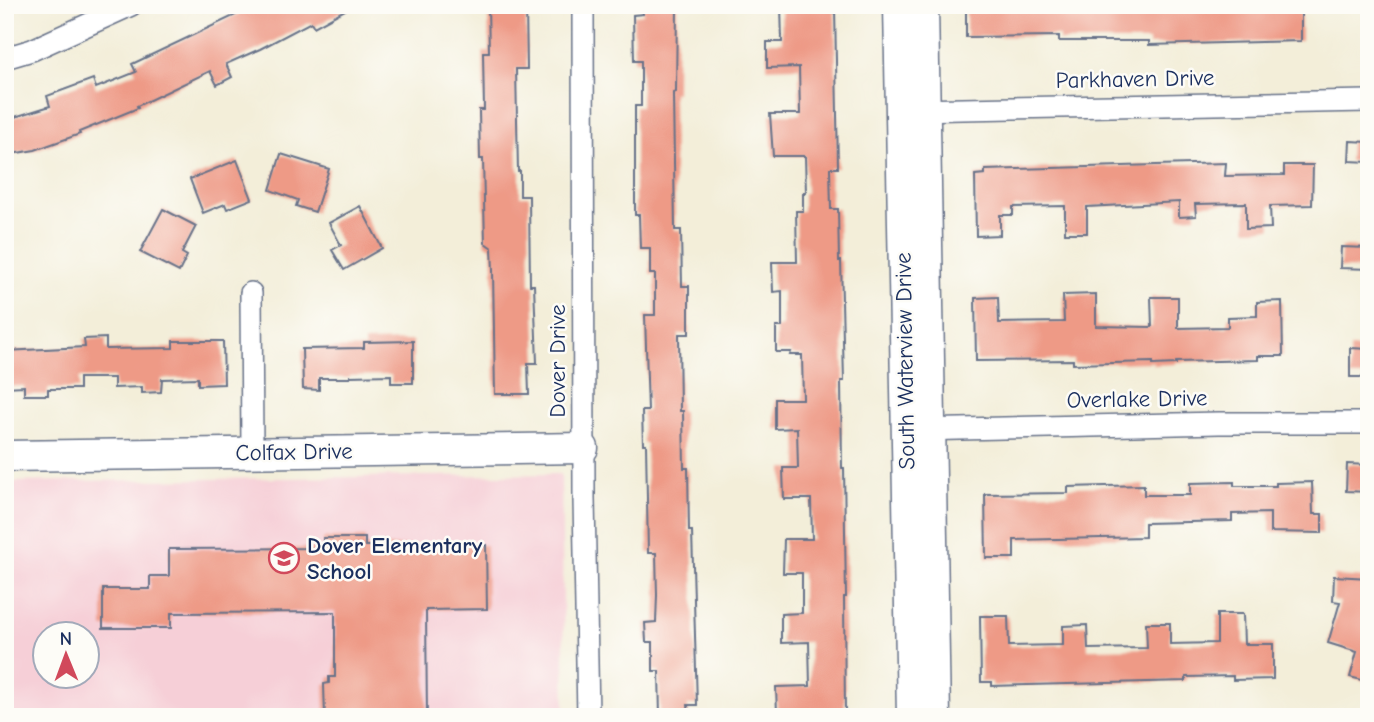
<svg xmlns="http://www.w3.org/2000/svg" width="1374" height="722" font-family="'Comic Neue',sans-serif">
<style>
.built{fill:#f6cfd7;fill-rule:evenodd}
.building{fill:#ee9a86}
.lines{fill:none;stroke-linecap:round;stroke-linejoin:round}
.street-casing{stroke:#677289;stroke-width:24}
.secondary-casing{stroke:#677289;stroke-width:33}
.street{stroke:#fff;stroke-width:21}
.secondary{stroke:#fff;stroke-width:30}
.labels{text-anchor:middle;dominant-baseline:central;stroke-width:5;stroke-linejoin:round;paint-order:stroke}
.street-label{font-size:23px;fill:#1b2f5e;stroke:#fdfcf7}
.poi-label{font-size:23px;font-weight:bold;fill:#1b2f5e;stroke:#fdfcf7;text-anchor:start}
</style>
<rect width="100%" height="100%" fill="#fdfcf7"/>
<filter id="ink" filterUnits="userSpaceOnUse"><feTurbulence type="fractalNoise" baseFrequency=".0143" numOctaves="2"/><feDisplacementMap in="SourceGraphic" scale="14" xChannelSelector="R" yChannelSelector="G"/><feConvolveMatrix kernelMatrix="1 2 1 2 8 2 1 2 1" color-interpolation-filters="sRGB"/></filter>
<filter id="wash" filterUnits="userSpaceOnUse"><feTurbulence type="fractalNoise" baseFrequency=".00686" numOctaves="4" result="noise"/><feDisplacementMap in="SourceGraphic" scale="28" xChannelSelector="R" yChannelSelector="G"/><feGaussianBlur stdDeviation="1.57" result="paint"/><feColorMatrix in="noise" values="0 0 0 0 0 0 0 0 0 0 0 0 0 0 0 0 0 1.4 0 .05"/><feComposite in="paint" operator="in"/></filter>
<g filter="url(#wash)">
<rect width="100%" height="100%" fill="#f3eed9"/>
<!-- built -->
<path class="built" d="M 561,474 L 565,717 L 5,717 L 5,482 ZM 46,634 L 88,634 L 88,676 L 46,676 Z"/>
<g id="blocks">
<!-- building -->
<path class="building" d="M 251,5 L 354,5 L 314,27 L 311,22 L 260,49 L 226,64 L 232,77 L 217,85 L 210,71 L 137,106 L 138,108 L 79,132 L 80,134 L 35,150 L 5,155 L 5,120 L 50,106 L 47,96 L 93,79 L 96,88 L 136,72 L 132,64 L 240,13 Z
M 488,5 L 526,5 L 527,69 L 516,69 L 518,171 L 520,171 L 520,196 L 529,196 L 530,285 L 534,285 L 537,363 L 528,363 L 529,394 L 495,394 L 493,270 L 492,248 L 485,243 L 483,159 L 480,159 L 479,110 L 484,110 L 483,52 L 489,52 Z
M 642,5 L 677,5 L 676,92 L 673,93 L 675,230 L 681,230 L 682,286 L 689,286 L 689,334 L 679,334 L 680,411 L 683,411 L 684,468 L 688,468 L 689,531 L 692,531 L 697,705 L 688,705 L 689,717 L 660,717 L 659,671 L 653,671 L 653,642 L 646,642 L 645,623 L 656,622 L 657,595 L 656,553 L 648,553 L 646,444 L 643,444 L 642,411 L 648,411 L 645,315 L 655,315 L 655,274 L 650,274 L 650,248 L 640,248 L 639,215 L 635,215 L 635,106 L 641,106 L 641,61 L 634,61 L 633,15 L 643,14 Z
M 781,5 L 829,5 L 829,8 L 835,8 L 838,168 L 830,168 L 831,209 L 838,209 L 839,261 L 841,261 L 844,381 L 841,381 L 842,468 L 844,468 L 846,597 L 844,597 L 845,715 L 842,717 L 808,717 L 808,713 L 777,713 L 776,687 L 810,686 L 809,642 L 781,643 L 781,614 L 802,613 L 802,573 L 783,573 L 784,539 L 812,539 L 811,499 L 784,499 L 783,468 L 798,468 L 797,428 L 775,429 L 775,399 L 803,399 L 802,355 L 790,355 L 791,352 L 776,352 L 776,327 L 782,327 L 782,291 L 773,292 L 772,262 L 797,262 L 796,211 L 803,211 L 803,193 L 806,193 L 805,156 L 773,156 L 770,114 L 800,114 L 799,67 L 767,68 L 767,42 L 782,42 Z
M 966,5 L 1186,5 L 1186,7 L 1301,5 L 1301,41 L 1149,45 L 1149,41 L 1059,41 L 1059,36 L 966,37 Z
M 1350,141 L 1369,142 L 1369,162 L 1349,161 Z
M 281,154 L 329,169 L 315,212 L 296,206 L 298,200 L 270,190 Z
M 237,160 L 252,199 L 227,209 L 225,204 L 203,213 L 190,179 Z
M 1226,163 L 1225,176 L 1284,175 L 1284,165 L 1313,165 L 1312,205 L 1270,206 L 1271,228 L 1246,229 L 1246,203 L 1195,204 L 1196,216 L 1179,217 L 1179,202 L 1087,207 L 1087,233 L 1065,233 L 1065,206 L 1013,207 L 1013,215 L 1000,215 L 1000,235 L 976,236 L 975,175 L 985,174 L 985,170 Z
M 360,206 L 382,248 L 344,270 L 332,250 L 341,245 L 329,223 Z
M 163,209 L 196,226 L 182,253 L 187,256 L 179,272 L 140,252 Z
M 1341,247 L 1369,248 L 1369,269 L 1340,268 Z
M 1096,294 L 1096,326 L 1152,327 L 1151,297 L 1178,297 L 1178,328 L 1228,327 L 1228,317 L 1257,316 L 1257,302 L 1282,301 L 1283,356 L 1258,356 L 1258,360 L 1176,362 L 1176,364 L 1153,365 L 1153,362 L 1073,364 L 1073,360 L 976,361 L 975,298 L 998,297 L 999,323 L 1064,322 L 1063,295 Z
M 106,338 L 106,349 L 173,348 L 173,341 L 223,341 L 224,384 L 198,385 L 198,378 L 162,379 L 161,392 L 142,393 L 142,387 L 114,388 L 114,378 L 79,378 L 79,389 L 48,389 L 48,395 L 24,395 L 24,386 L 5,387 L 5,351 L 85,347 L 84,339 Z
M 413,341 L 413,383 L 391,383 L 391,375 L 350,376 L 350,378 L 319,378 L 319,390 L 303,389 L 302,349 L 364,348 L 364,342 Z
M 1350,348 L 1369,349 L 1369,377 L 1350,377 Z
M 1347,464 L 1369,465 L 1369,492 L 1346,491 Z
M 1234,482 L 1234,486 L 1276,486 L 1276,483 L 1312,482 L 1313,514 L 1322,514 L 1322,533 L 1270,532 L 1270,513 L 1232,514 L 1232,521 L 1145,523 L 1145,537 L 1014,540 L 1014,558 L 986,558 L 985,494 L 1068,493 L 1068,487 L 1144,485 L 1144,495 L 1190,495 L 1190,483 Z
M 323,538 L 365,538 L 365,546 L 486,545 L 487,609 L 426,610 L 427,717 L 325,717 L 324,684 L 329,683 L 329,677 L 335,677 L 335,612 L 171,613 L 171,628 L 103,628 L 103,589 L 150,589 L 150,576 L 169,576 L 169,549 L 323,548 Z
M 1334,576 L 1369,578 L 1369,682 L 1350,677 L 1357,652 L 1328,643 L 1340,602 L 1333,601 Z
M 1217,614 L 1243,614 L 1244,644 L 1273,644 L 1273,679 L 1233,680 L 1233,676 L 1186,677 L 1186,681 L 992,686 L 992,682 L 981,682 L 980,616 L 1008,616 L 1009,646 L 1063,645 L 1063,626 L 1087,625 L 1088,649 L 1147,648 L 1146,623 L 1170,623 L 1170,644 L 1217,643 Z"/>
</g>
</g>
<g filter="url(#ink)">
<use href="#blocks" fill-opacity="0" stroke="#677289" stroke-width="2"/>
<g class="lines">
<!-- street casing -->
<g class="street-casing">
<path id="street" d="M 583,5 L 584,498 L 588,717
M 5,58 L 32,50 L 131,5
M 912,110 L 1369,101
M 251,293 L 252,453
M 916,430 L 1219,423 L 1369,423"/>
</g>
<!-- secondary casing -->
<g class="secondary-casing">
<path id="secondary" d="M 899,5 L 912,717
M 923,5 L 935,717
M 5,456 L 583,448"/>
</g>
<!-- street -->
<use href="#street" class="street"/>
<!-- secondary -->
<use href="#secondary" class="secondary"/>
</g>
</g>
<!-- icons -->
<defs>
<g id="school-ring" transform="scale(1.575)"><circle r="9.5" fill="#fdfcf7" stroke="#d1495b" stroke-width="1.5"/><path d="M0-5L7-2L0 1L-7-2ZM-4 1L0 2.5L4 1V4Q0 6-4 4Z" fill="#d1495b"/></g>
</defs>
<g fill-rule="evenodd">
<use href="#school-ring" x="284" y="558"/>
</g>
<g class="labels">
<!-- street labels -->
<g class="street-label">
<text transform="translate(1135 79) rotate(-1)">Parkhaven Drive</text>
<text transform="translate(557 361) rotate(-90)">Dover Drive</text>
<text transform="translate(905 361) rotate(-91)">South Waterview Drive</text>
<text transform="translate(1137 399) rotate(-1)">Overlake Drive</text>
<text transform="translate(294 452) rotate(-1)">Colfax Drive</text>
</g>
<!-- poi labels -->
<g class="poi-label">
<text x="307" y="545">Dover Elementary<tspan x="307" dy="26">School</tspan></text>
</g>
</g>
<!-- margin -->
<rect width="1374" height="722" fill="none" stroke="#fdfcf7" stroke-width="28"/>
<!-- north arrow -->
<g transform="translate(66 655) rotate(359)"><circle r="33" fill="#fdfcf7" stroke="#a3aaba" stroke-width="2"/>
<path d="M0-5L12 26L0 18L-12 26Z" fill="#d1495b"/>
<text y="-10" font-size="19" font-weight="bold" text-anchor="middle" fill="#1b2f5e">N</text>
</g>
</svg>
